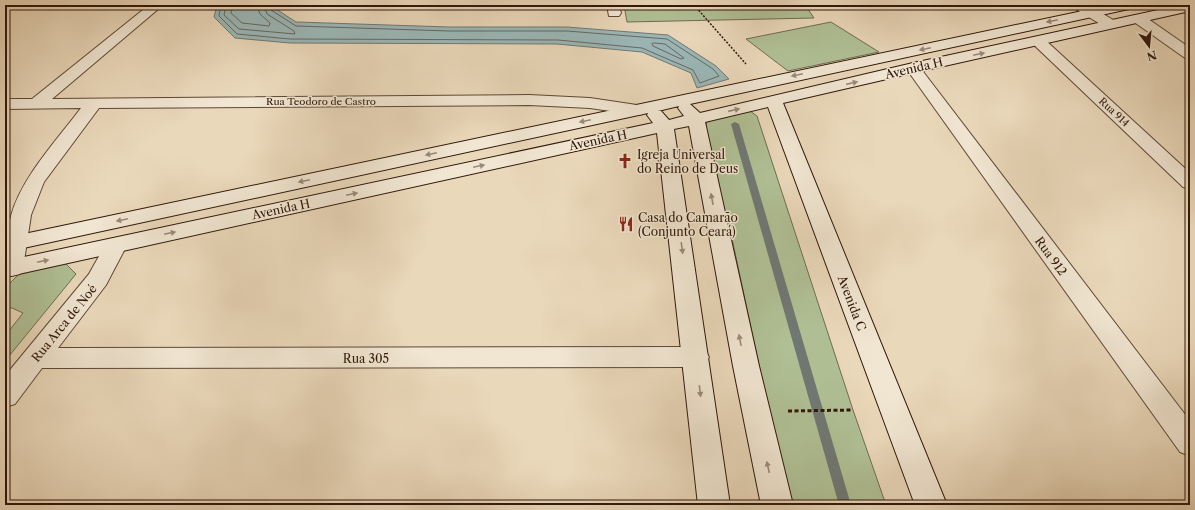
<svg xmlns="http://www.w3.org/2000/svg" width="1195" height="510" font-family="'Libre Caslon Text',serif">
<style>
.green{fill:#b0c095;stroke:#706c50}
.water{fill:#9bb8b9;stroke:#707873}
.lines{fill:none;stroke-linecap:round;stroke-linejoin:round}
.shore{stroke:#666862;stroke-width:1}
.stream{fill:#707873;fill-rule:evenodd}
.street-casing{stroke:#5e4736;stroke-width:2}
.secondary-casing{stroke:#30170a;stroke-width:2}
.path-far1{stroke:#30170a;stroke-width:1.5;stroke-dasharray:2 1.5;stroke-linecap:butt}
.path{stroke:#30170a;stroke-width:3;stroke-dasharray:4 2.5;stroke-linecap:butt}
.street{fill:#f1e6d2;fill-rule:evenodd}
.secondary{fill:#f1e6d2;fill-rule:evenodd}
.oneway{fill:#9a8978}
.labels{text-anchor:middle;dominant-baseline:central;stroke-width:3;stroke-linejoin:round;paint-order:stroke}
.far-street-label{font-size:10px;fill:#30170a;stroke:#f1e6d2}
.street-label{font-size:12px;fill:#30170a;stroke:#f1e6d2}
.poi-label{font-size:12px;fill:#30170a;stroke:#f1e6d2;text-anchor:start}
</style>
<rect width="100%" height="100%" fill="#ead8ba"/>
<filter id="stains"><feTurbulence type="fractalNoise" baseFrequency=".005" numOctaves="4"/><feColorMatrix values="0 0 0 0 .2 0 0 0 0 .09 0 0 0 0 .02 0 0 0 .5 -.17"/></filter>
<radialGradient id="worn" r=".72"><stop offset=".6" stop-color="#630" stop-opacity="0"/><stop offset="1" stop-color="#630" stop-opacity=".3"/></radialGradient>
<!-- green -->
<path class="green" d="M 624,5 L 805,5 L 814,18 L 627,22 Z
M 831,22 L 879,52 L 788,71 L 746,39 Z
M 750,111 L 757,116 L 853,410 L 886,505 L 792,505 L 769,412 L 733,243 L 704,129 L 708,120 Z
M 65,263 L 76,274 L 5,361 L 5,336 L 23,313 L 12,308 L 5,308 L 5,288 L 20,273 Z"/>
<!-- water -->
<path class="water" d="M 217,5 L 270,5 L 296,22 L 449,27 L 567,27 L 668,35 L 716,66 L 729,79 L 697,88 L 691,73 L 642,52 L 557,44 L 290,43 L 235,38 L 214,17 Z"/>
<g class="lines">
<!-- shore -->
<path class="shore" d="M 221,5 L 219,16 L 237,34 L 290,39 L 558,40 L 642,48 L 693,70 L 700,83 L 719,76 L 713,69 L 667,39 L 567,31 L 449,31 L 296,26 L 271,10 L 269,5
M 226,5 L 224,15 L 239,29 L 295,34 L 294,31 L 267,14 L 264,5
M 232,5 L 231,13 L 242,23 L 269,26 L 270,23 L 260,14 L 257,5
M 654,43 L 665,44 L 684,58 L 681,59 L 653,46 L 652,44 Z"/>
<!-- stream -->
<path class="stream" d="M 735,122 L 739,124 L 851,505 L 839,505 L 731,124 Z"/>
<!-- street casing -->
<g class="street-casing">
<path id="street" d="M 149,5 L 163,5 L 52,99 L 529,95 L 590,98 L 637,105 L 643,106 L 645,110 L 643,114 L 637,115 L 590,108 L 529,105 L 99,108 L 44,182 L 31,215 L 23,268 L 20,274 L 12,276 L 5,274 C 5,254 5,235 11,216 C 21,178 57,140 81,108 L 5,109 L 5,99 L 32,99 Z
M 607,5 L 619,5 L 621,13 L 619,16 L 609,16 Z
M 1073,5 L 1088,5 L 1115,21 L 1117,24 L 1115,27 L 1105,27 L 1074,8 Z
M 1139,15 L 1144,16 L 1190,48 L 1190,59 L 1185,58 L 1134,22 L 1132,19 L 1134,16 Z
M 1038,37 L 1043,38 L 1190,173 L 1190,189 L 1183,187 L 1033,44 L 1031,41 L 1033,38 Z
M 913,63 L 918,65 L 1190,421 L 1190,456 L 1180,452 L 908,71 L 905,68 L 908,65 Z
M 116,238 L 124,240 L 127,245 L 106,285 L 58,348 L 696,347 L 705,350 L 709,357 L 705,364 L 696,367 L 42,368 L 15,404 L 5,407 L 5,376 L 89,274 L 108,240 Z"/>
</g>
<!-- secondary casing -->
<g class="secondary-casing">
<path id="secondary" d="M 1111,5 L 1135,5 L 1134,8 L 1129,9 L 690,104 L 700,113 L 913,63 L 1181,5 L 1190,5 L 1190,11 L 913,73 L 783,103 L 947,505 L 915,505 L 768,107 L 705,122 L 759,366 L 793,505 L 761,505 L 733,366 L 689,126 L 674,129 L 730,505 L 698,505 L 657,133 L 5,277 L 5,261 L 653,123 L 647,115 L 648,113 L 5,252 L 5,238 ZM 679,106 L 678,108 L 684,116 L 669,120 L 661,111 L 658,111 Z"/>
</g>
<!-- path-far1 -->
<path class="path-far1" d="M 694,5 L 746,64"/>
<!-- path -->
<path class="path" d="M 788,411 L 853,410"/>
<!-- street -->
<use href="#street" class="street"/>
<!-- secondary -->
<use href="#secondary" class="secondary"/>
</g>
<!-- one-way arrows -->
<defs><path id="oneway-solid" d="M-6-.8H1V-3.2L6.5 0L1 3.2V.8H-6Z"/></defs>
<g class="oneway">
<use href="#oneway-solid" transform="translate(1052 21) rotate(168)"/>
<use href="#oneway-solid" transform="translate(925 49) rotate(168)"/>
<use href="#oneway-solid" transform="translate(979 54) rotate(-12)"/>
<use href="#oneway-solid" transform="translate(797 75) rotate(168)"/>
<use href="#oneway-solid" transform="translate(852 83) rotate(-13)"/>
<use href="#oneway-solid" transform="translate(734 110) rotate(-13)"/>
<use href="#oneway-solid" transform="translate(585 121) rotate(168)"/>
<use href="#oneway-solid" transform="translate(431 154) rotate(168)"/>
<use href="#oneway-solid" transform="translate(479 166) rotate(-12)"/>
<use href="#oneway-solid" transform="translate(304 181) rotate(168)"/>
<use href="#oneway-solid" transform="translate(352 194) rotate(-12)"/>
<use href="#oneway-solid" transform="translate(712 199) rotate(-101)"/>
<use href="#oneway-solid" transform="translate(122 220) rotate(168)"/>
<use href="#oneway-solid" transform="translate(170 233) rotate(-12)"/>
<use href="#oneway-solid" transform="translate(682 248) rotate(82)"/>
<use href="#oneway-solid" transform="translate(43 261) rotate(-12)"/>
<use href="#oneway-solid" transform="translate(740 340) rotate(-101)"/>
<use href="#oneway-solid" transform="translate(700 391) rotate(83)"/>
<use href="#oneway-solid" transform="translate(768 467) rotate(-103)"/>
</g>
<!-- icons -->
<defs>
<g id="church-bare" transform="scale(1.2)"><path d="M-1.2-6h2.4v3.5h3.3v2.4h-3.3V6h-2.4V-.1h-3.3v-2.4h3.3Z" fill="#8f2418" stroke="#f1e6d2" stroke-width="2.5" paint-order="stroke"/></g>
<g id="restaurant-bare" transform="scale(1.2)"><path d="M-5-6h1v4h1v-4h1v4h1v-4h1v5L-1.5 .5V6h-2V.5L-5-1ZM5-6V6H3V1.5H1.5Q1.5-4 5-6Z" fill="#8f2418" stroke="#f1e6d2" stroke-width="2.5" paint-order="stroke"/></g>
</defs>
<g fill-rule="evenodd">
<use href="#church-bare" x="625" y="161"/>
<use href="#restaurant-bare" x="626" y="224"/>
</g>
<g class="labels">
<!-- far-street labels -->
<g class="far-street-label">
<text x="321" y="101">Rua Teodoro de Castro</text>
<text transform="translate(1114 112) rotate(43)">Rua 914</text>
</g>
<!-- street labels -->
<g class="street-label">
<text transform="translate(914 68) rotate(-13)">Avenida H</text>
<text transform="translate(598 140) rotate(-12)">Avenida H</text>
<text transform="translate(281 209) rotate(-12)">Avenida H</text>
<text transform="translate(1051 256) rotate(54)">Rua 912</text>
<text transform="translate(852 303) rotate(69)">Avenida C</text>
<text transform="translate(64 323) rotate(-51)">Rua Arca de Noé</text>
<text x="366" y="358">Rua 305</text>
</g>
<!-- poi labels -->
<g class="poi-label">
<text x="637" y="154">Igreja Universal<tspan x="637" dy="14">do Reino de Deus</tspan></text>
<text x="638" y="217">Casa do Camarão<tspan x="638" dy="14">(Conjunto Ceará)</tspan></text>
</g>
</g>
<!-- margin -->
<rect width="1195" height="510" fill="none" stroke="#ead8ba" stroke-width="20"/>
<rect x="6" y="6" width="1183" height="498" fill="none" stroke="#30170a" stroke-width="2"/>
<rect x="10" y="10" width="1175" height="490" fill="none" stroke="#30170a"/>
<!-- north arrow -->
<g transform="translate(1149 46) rotate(164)" stroke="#f1e6d2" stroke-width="3" paint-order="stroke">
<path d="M0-3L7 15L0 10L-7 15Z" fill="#30170a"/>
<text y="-6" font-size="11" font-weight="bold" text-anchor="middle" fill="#30170a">N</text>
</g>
<rect width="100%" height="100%" filter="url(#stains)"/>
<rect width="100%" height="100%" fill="url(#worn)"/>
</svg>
